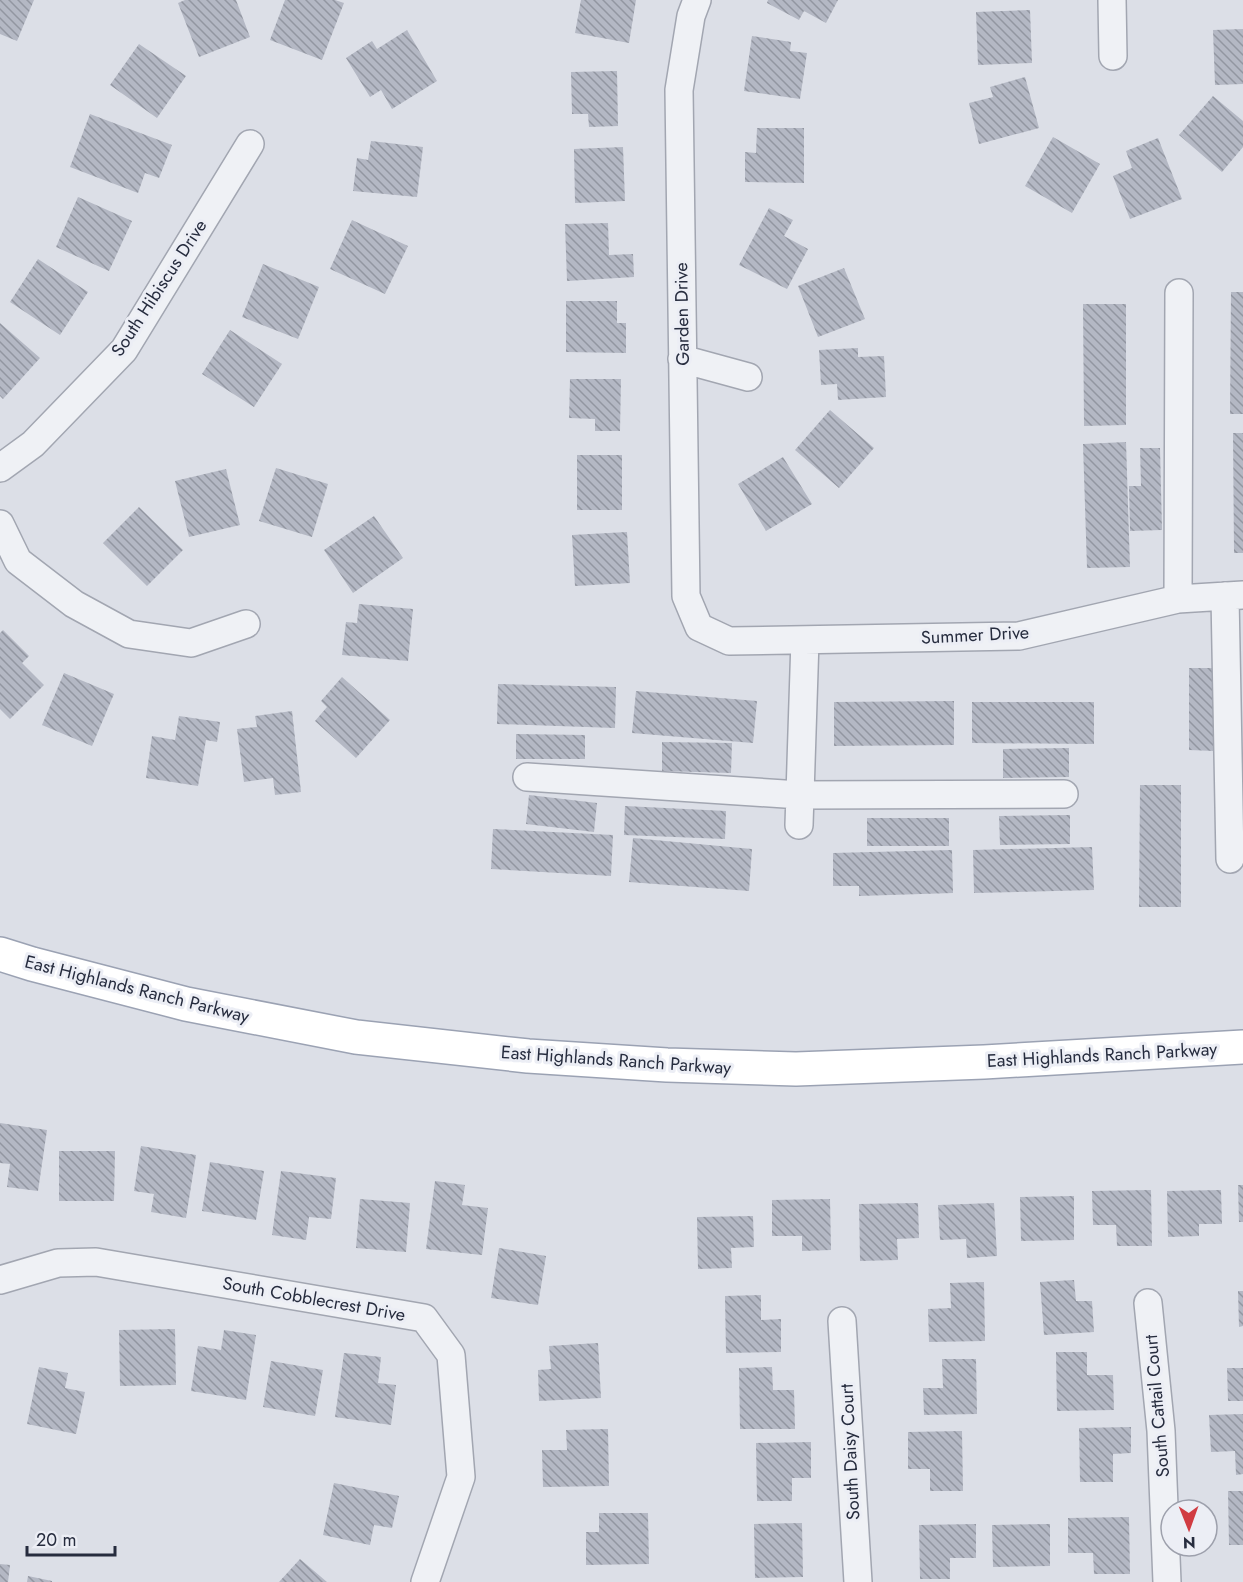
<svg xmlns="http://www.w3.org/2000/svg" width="1243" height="1582" font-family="Jost,sans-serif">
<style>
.building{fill:url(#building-back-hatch)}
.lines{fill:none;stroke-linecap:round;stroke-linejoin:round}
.street-casing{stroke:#a2a6b1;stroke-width:30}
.primary-casing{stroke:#9ba2b3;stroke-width:36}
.street{stroke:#eff1f5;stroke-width:27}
.primary{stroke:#fff;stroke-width:33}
.labels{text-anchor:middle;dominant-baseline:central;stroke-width:6;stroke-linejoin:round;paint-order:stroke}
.street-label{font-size:18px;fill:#262c3e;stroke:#eceef5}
</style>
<defs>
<pattern id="building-back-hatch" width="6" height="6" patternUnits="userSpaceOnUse" patternTransform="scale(1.5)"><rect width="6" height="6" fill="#b4b8c4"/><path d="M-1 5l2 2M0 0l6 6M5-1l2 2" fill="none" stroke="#9296a1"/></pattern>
</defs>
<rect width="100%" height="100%" fill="#dcdfe7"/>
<!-- building -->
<path class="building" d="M 0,0 L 34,0 L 17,41 L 0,34 Z
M 185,0 L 236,0 L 250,37 L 199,57 L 178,3 Z
M 285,0 L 335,0 L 344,3 L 322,60 L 270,40 Z
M 581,0 L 636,0 L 629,43 L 575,33 Z
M 768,0 L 838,0 L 826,23 L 804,11 L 799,20 L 767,3 Z
M 1030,10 L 1032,63 L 978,65 L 976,12 Z
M 1243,29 L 1243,84 L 1215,85 L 1213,30 Z
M 407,30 L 437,81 L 392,109 L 381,90 L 370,97 L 346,58 L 372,41 L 377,49 Z
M 752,36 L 791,42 L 790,51 L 807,53 L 800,99 L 744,91 Z
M 139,44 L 186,76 L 157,118 L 110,85 Z
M 617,71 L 618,126 L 589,127 L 588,114 L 572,114 L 571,72 Z
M 1025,77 L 1039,128 L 979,144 L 969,103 L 993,97 L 990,87 Z
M 1213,96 L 1243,121 L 1243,147 L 1222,172 L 1179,135 Z
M 90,114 L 172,145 L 159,178 L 145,173 L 138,193 L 70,167 Z
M 757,128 L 804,128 L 804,183 L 745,182 L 745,152 L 756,153 Z
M 1053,137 L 1100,164 L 1072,213 L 1025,186 Z
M 1158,138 L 1182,199 L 1130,219 L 1113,176 L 1132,168 L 1126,151 Z
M 371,141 L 423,147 L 417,197 L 353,191 L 357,158 L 368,160 Z
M 623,147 L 625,201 L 575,203 L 574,149 Z
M 78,197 L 132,221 L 109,271 L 56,247 Z
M 769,208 L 793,220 L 784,236 L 808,249 L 787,289 L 739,265 Z
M 352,220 L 408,246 L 385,294 L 330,269 Z
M 608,223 L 609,255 L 633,254 L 634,277 L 567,281 L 565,224 Z
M 38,259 L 88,292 L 60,335 L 10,302 Z
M 263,264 L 319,287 L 298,339 L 242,317 Z
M 844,268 L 865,319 L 818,337 L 798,286 Z
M 1231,292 L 1243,292 L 1243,414 L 1230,414 Z
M 566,301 L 617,301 L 617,323 L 626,323 L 626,353 L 566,352 Z
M 1083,304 L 1126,304 L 1126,425 L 1084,426 Z
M 0,323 L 40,358 L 3,399 L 0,396 Z
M 230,330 L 282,364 L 254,407 L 202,374 Z
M 858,348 L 858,357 L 884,356 L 886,397 L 838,400 L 837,384 L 821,385 L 819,350 Z
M 570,379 L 621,379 L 620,431 L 595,431 L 595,419 L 569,418 Z
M 830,410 L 874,448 L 839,488 L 795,450 Z
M 1233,433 L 1243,433 L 1243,553 L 1234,553 Z
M 1126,442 L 1130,567 L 1087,568 L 1083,444 Z
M 1140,448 L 1160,448 L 1162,530 L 1130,531 L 1129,486 L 1141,486 Z
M 577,455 L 622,455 L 622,510 L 577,510 Z
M 783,457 L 812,504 L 766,531 L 738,484 Z
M 276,468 L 328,484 L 312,537 L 259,521 Z
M 226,469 L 240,525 L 189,537 L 175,481 Z
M 139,507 L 183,550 L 147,586 L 103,543 Z
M 374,516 L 403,558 L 353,593 L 324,550 Z
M 627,532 L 630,583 L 575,586 L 572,535 Z
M 359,604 L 413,609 L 408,661 L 342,655 L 346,622 L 357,623 Z
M 3,630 L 29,656 L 22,663 L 44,685 L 10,719 L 0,709 L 0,633 Z
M 1189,668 L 1214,668 L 1214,751 L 1189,750 Z
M 64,673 L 114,694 L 92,746 L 42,725 Z
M 342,677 L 390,720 L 356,758 L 315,721 L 327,707 L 321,701 Z
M 498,684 L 616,687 L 615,728 L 497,724 Z
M 636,691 L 757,701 L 753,743 L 632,733 Z
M 954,701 L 954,745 L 834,746 L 834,702 Z
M 972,702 L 1094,702 L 1094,744 L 972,743 Z
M 292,711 L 301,792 L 275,795 L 273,778 L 244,782 L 237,729 L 257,727 L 255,716 Z
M 179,716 L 220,722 L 217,742 L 206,740 L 198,786 L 146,778 L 152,736 L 175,740 Z
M 516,734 L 585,735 L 585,759 L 516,759 Z
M 662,742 L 732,743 L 731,773 L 662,771 Z
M 1069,748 L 1069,777 L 1003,778 L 1003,749 Z
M 1140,785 L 1181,785 L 1181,907 L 1139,907 Z
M 529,795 L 597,803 L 594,832 L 526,824 Z
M 625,806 L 726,811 L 725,839 L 624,835 Z
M 1070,815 L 1070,844 L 1000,845 L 999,816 Z
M 867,818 L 949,818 L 949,846 L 867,846 Z
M 493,829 L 613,835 L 611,876 L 491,869 Z
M 633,838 L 752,849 L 749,891 L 629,882 Z
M 1092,847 L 1094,890 L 974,893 L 973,850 Z
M 952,850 L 953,893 L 859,896 L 859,886 L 833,886 L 833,853 Z
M 0,1123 L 47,1130 L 38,1191 L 7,1187 L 10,1164 L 0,1163 Z
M 141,1146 L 196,1155 L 186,1218 L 151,1212 L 154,1194 L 134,1191 Z
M 59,1151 L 115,1151 L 114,1201 L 59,1201 Z
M 210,1162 L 264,1171 L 256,1220 L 202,1211 Z
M 281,1171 L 336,1178 L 331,1219 L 309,1217 L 306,1240 L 272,1235 Z
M 435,1181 L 465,1185 L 462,1205 L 488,1208 L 482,1255 L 426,1249 Z
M 1238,1185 L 1243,1185 L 1243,1222 L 1239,1222 Z
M 1151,1190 L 1152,1246 L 1117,1246 L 1116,1225 L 1093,1225 L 1092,1191 Z
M 1221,1190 L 1222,1224 L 1199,1224 L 1199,1236 L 1168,1237 L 1167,1191 Z
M 1074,1196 L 1074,1240 L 1021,1241 L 1020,1197 Z
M 360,1199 L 410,1203 L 406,1252 L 356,1248 Z
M 830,1199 L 831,1250 L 802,1251 L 802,1236 L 772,1236 L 772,1200 Z
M 918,1203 L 919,1238 L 897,1239 L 898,1260 L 860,1261 L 859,1204 Z
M 994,1203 L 997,1256 L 967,1258 L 966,1239 L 940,1240 L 938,1205 Z
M 753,1216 L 754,1247 L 731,1248 L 732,1268 L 698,1269 L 697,1217 Z
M 499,1248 L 546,1256 L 538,1305 L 491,1298 Z
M 1074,1280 L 1076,1301 L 1092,1301 L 1094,1332 L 1044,1335 L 1040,1282 Z
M 984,1282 L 985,1341 L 929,1342 L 928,1309 L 951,1308 L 950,1283 Z
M 1238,1291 L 1243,1291 L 1243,1326 L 1239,1327 Z
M 761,1295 L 761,1320 L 781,1319 L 781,1352 L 726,1353 L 725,1296 Z
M 175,1329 L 176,1385 L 120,1386 L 119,1330 Z
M 224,1330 L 256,1335 L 246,1400 L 191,1391 L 198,1346 L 221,1350 Z
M 598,1343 L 601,1398 L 539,1401 L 538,1370 L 551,1369 L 549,1346 Z
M 1056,1352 L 1087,1352 L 1087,1375 L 1113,1375 L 1114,1410 L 1057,1411 Z
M 344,1353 L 381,1357 L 378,1383 L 396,1385 L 391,1425 L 335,1417 Z
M 942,1359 L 976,1359 L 977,1414 L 924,1415 L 923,1388 L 943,1388 Z
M 271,1361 L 323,1370 L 315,1416 L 263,1407 Z
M 39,1367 L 68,1373 L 65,1388 L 85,1392 L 76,1434 L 27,1424 Z
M 772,1367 L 773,1390 L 794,1390 L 795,1429 L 740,1429 L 739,1368 Z
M 1227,1368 L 1243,1368 L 1243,1401 L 1228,1401 Z
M 1243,1414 L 1243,1474 L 1236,1475 L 1235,1451 L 1211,1452 L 1209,1415 Z
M 1131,1427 L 1131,1453 L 1113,1454 L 1113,1482 L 1080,1482 L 1079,1428 Z
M 608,1429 L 609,1486 L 543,1487 L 542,1450 L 567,1450 L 566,1430 Z
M 962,1431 L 963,1491 L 930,1491 L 930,1469 L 908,1469 L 908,1432 Z
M 811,1442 L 811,1478 L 792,1478 L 792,1501 L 757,1501 L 756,1443 Z
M 334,1483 L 399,1496 L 392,1528 L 374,1525 L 370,1545 L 323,1535 Z
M 1228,1491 L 1243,1491 L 1243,1545 L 1229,1545 Z
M 599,1513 L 648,1513 L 649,1564 L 586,1565 L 586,1532 L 599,1532 Z
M 1129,1517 L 1130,1574 L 1094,1574 L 1093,1553 L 1068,1553 L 1068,1518 Z
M 802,1523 L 803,1577 L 755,1578 L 754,1524 Z
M 976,1524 L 976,1558 L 950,1558 L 950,1579 L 920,1579 L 919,1525 Z
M 1050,1524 L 1050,1566 L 993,1567 L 992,1525 Z
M 300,1559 L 327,1582 L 279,1582 Z
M 0,1564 L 10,1565 L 8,1582 L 0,1582 Z
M 28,1576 L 52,1581 L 52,1582 L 27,1582 Z"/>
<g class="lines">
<!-- street casing -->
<g class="street-casing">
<path id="street" d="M 697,0 L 691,16 L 679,90 L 686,596 L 699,627 L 729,641 L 1019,636 L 1178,599 L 1243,595
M 1112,0 L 1113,56
M 682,359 L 748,377
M 0,468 L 33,444 L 124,350 L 250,144
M 0,524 L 18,561 L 74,604 L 129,634 L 191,643 L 246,624
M 1225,596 L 1230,859
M 1178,599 L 1179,293
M 527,777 L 800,795 L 1064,794
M 799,825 L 805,640
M 0,1280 L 58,1263 L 96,1262 L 424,1318 L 451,1355 L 461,1477 L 425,1582
M 1148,1303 L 1161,1431 L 1167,1582
M 842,1321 L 858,1582"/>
</g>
<!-- primary casing -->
<g class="primary-casing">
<path id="primary" d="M 0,954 L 32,964 L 186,1004 L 356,1037 L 528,1056 L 667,1065 L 796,1069 L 984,1062 L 1243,1047"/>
</g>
<!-- street -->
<use href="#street" class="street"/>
<!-- primary -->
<use href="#primary" class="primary"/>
</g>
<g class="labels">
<!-- street labels -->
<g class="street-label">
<text transform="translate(159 288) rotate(-57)">South Hibiscus Drive</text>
<text transform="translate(682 314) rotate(-91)">Garden Drive</text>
<text transform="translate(975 635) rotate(-3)">Summer Drive</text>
<text transform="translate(137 989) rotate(14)">East Highlands Ranch Parkway</text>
<text transform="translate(1102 1055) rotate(-3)">East Highlands Ranch Parkway</text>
<text transform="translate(616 1060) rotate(4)">East Highlands Ranch Parkway</text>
<text transform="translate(314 1299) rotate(10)">South Cobblecrest Drive</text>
<text transform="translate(1157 1406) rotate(-95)">South Cattail Court</text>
<text transform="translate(850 1452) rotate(-93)">South Daisy Court</text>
</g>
</g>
<!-- north arrow -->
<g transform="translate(1189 1528) rotate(179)"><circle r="28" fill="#eceef5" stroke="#9da0ac" stroke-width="1.5"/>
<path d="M0-4.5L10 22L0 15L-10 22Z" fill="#d13c42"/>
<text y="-9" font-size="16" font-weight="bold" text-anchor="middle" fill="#262c3e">N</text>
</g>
<!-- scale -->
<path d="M27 1546v9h88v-9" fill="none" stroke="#262c3e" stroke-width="3"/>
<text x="36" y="1546" font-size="18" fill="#262c3e" stroke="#eceef5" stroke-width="4.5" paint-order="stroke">20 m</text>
</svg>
